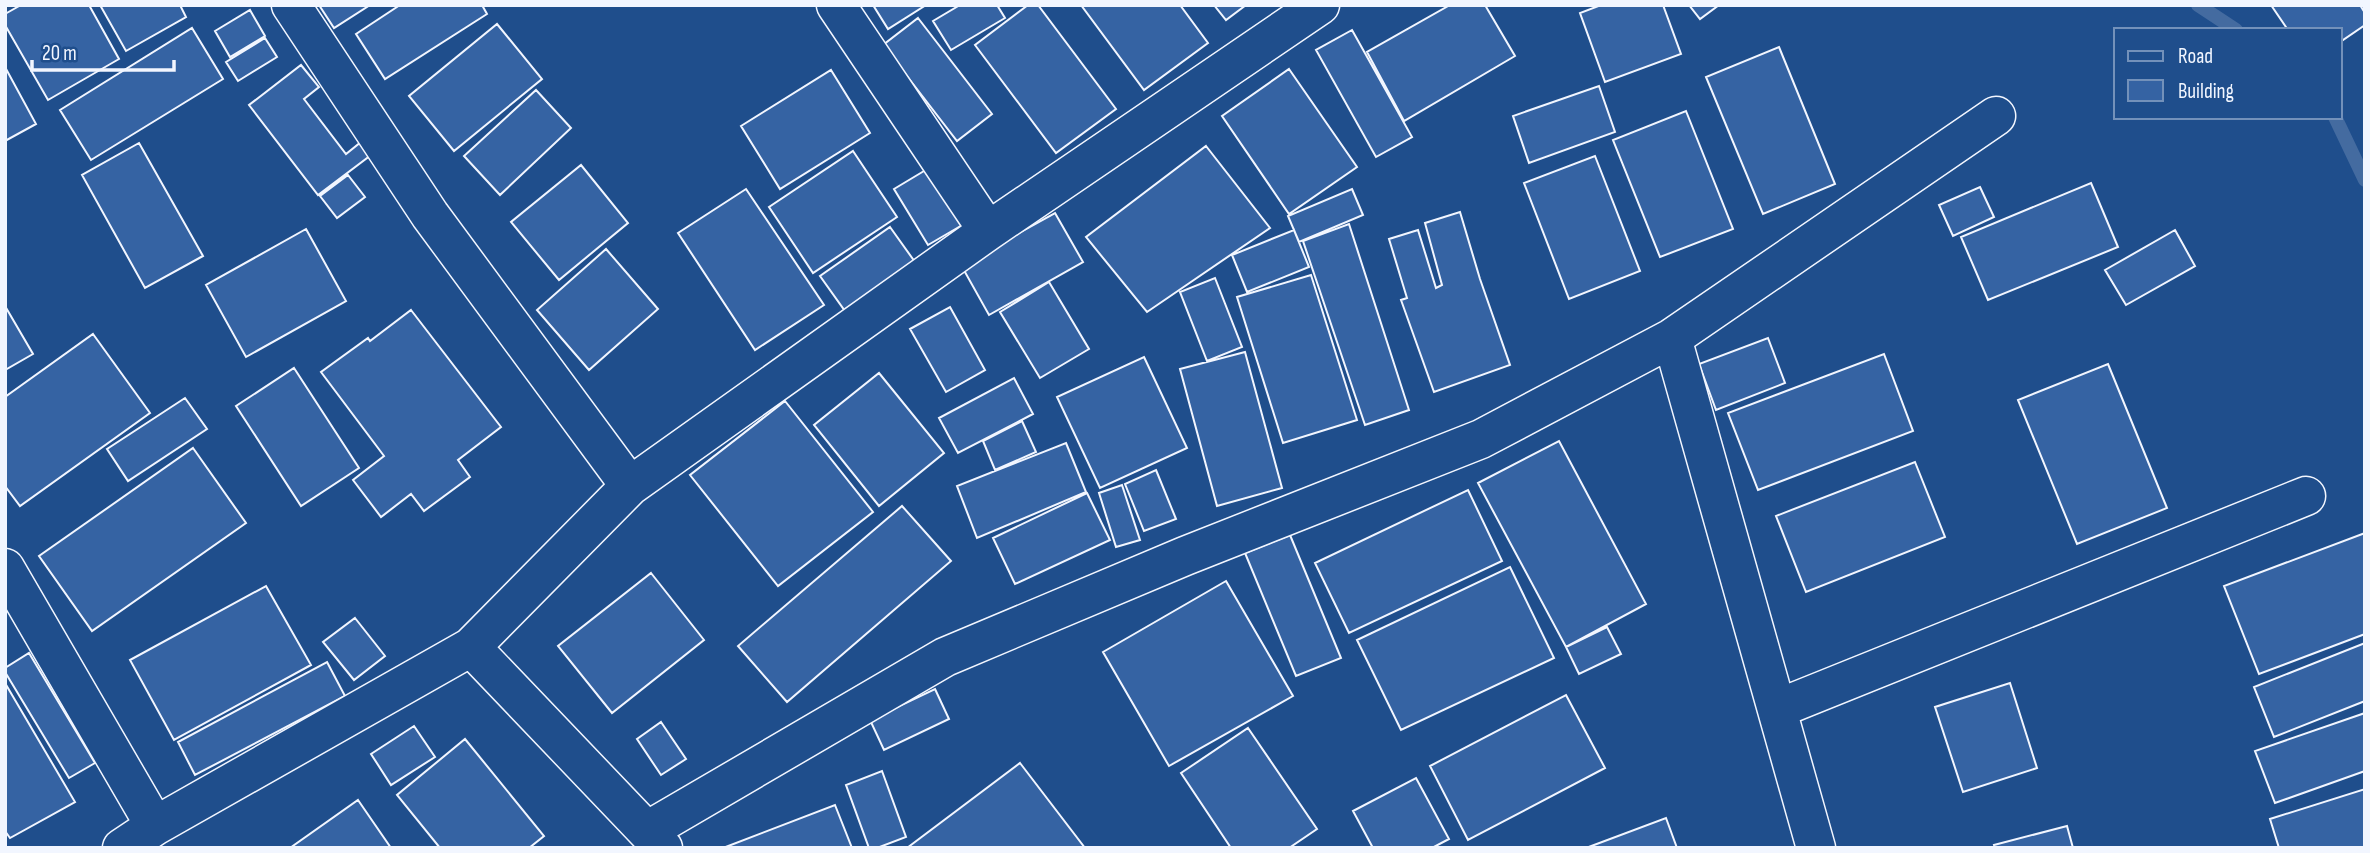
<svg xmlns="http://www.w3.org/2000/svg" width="2370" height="853" font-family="'Sofia Sans Condensed',sans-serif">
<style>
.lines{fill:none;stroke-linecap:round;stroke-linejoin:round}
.stream{stroke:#446ba0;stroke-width:14}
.building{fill:#3563a3;stroke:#f2f6ff;stroke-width:2}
.minor-casing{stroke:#f2f6ff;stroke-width:41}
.minor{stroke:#1f4e8c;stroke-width:38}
</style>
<rect width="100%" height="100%" fill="#1f4e8c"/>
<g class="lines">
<!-- stream -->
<path class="stream" d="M 2198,5 L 2236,30
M 2335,117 L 2365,180"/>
</g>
<!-- building -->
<path class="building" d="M 21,5 L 89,5 L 119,59 L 48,100 L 5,25 L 5,14 Z
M 100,5 L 180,5 L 186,17 L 126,51 Z
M 319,5 L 370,5 L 334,28 Z
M 400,5 L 482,5 L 487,14 L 385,79 L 356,34 Z
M 873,5 L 926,5 L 888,29 Z
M 960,5 L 997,5 L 1005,18 L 951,50 L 933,21 Z
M 1028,5 L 1038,5 L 1116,109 L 1056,153 L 975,45 Z
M 1081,5 L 1180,5 L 1208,43 L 1144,90 Z
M 1214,5 L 1246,5 L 1226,20 Z
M 1450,5 L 1485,5 L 1515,56 L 1404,121 L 1367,52 Z
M 1601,5 L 1663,5 L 1681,54 L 1605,82 L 1580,13 Z
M 1689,5 L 1719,5 L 1700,19 Z
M 2271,5 L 2360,5 L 2365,13 L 2365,25 L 2340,42 L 2340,30 L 2288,30 Z
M 250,10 L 265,36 L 230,57 L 215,31 Z
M 918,18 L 992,114 L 957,141 L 883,45 Z
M 497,24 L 542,79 L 454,151 L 409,96 Z
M 192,28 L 223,79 L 91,160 L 60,110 Z
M 1352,30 L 1412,137 L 1376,157 L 1316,50 Z
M 265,38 L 277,57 L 238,81 L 226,62 Z
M 1779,47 L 1835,184 L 1763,214 L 1706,77 Z
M 301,65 L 319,87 L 304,99 L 346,154 L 361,142 L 371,155 L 318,195 L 249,105 Z
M 5,67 L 36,124 L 5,141 Z
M 1289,69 L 1357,167 L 1289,214 L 1222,116 Z
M 831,70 L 870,133 L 780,189 L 741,126 Z
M 1599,86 L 1615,132 L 1529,163 L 1513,116 Z
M 536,90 L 571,128 L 500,195 L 464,156 Z
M 1686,111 L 1733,229 L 1660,257 L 1613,140 Z
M 139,143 L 203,256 L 145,288 L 82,175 Z
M 1206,146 L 1270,228 L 1147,312 L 1086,237 Z
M 853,151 L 897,217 L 813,273 L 769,207 Z
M 1595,156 L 1640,271 L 1569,299 L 1524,183 Z
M 581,165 L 628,223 L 559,280 L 511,222 Z
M 929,168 L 964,224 L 928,245 L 894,189 Z
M 348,175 L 365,197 L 337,218 L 320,196 Z
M 2091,183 L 2118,247 L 1988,300 L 1961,237 Z
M 1980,187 L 1994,217 L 1953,236 L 1939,205 Z
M 746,189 L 824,305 L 755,350 L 678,233 Z
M 1352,189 L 1363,215 L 1299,242 L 1288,216 Z
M 1460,212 L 1480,279 L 1510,365 L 1434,392 L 1401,300 L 1407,298 L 1389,239 L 1418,230 L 1436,288 L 1442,285 L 1425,223 Z
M 1055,213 L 1083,262 L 989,315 L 961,265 Z
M 1349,224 L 1409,410 L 1365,425 L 1303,241 Z
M 890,227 L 915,262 L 845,311 L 820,276 Z
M 306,229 L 346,301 L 246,357 L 206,285 Z
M 1294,230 L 1309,267 L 1247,292 L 1232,255 Z
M 2175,230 L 2195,266 L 2126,305 L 2105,270 Z
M 606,249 L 658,309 L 589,370 L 537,310 Z
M 1311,275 L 1357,420 L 1283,443 L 1237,297 Z
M 1215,278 L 1242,347 L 1207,361 L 1180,292 Z
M 1049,282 L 1089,349 L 1040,378 L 1000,312 Z
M 5,306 L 33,354 L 5,370 Z
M 950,307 L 985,370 L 946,392 L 910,329 Z
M 411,310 L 501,427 L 458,460 L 470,477 L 424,511 L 411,494 L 381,517 L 353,480 L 384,456 L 321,372 L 368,338 L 370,341 Z
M 93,334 L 150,413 L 20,506 L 5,486 L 5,397 Z
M 1768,338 L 1785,383 L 1716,410 L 1699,364 Z
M 1245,352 L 1282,488 L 1217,506 L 1180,369 Z
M 1884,354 L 1913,431 L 1758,490 L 1728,413 Z
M 1144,357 L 1187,448 L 1100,488 L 1057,397 Z
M 2108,364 L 2167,508 L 2077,544 L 2018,400 Z
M 294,368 L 359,468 L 301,506 L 236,406 Z
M 879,373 L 944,453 L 879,506 L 814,425 Z
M 1014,378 L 1033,414 L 958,453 L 939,418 Z
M 185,398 L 207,429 L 128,481 L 107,449 Z
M 785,401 L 873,512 L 778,586 L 690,475 Z
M 1022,421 L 1036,452 L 995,470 L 983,441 Z
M 1559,441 L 1646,604 L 1566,647 L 1478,483 Z
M 1066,443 L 1086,492 L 977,538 L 957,486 Z
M 193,448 L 246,523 L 92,631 L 39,556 Z
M 1915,462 L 1945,537 L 1806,592 L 1776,516 Z
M 1156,470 L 1176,519 L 1144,531 L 1125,484 Z
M 1122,485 L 1140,540 L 1116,547 L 1099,493 Z
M 1468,490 L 1502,561 L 1349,633 L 1315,563 Z
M 1087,493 L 1110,540 L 1015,584 L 993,538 Z
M 902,506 L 951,561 L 787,702 L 738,646 Z
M 2365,533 L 2365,634 L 2259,674 L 2224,586 Z
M 1290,535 L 1341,658 L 1296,676 L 1245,553 Z
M 1510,567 L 1554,658 L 1401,730 L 1357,640 Z
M 651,573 L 704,640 L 612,713 L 558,646 Z
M 1226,581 L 1293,696 L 1169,766 L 1103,652 Z
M 266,586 L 311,665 L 174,740 L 130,660 Z
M 355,618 L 385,656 L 354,680 L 323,642 Z
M 1607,627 L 1621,654 L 1579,674 L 1566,647 Z
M 2365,643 L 2365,701 L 2274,737 L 2254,687 Z
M 29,653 L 95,763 L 69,778 L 5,672 L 5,668 Z
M 327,662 L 345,696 L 195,775 L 178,742 Z
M 5,683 L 75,802 L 10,838 L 5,831 Z
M 2010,683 L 2037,768 L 1963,792 L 1935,707 Z
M 935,689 L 949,719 L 884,750 L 870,720 Z
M 1566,695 L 1605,768 L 1468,840 L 1430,766 Z
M 2365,713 L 2365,771 L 2275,803 L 2255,751 Z
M 661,722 L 686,759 L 661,775 L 637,739 Z
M 414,726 L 435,757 L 391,785 L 371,754 Z
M 1248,728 L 1317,829 L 1289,848 L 1231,848 L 1181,773 Z
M 465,739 L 544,836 L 529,848 L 440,848 L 397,795 Z
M 1020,763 L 1085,848 L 907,848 Z
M 882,771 L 906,837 L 877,848 L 869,848 L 846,785 Z
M 1416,778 L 1449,839 L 1432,848 L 1373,848 L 1353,811 Z
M 2365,789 L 2365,848 L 2279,848 L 2270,819 Z
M 358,800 L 391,848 L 290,848 Z
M 835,805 L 852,848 L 723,848 Z
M 1666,818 L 1677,848 L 1586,848 Z
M 2067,826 L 2073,848 L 1995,848 L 1994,845 Z"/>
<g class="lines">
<!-- minor casing -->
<g class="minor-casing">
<path id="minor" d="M 291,5 L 430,215 L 630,486
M 836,5 L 988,231
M 1672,338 L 1816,848
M 5,568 L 155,826
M 471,647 L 663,848
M 1777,709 L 2306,496
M 647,831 L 945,657 L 1185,556 L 1481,439 L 1672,338 L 1996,116
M 122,848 L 155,826 L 471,647 L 630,486 L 988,231 L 1320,5"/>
</g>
<!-- minor -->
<use href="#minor" class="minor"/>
</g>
<!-- border -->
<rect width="2370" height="853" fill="none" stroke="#f2f6ff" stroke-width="14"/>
<!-- legend -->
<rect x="2114" y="28" width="228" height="91" fill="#1f4e8c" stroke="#7391ba" stroke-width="2"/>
<rect x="2128" y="51" width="35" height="10" fill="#1f4e8c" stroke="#7391ba" stroke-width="2"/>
<text x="2178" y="63" font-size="21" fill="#f2f6ff">Road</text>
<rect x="2128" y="80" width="35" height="21" fill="#3563a3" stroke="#7391ba" stroke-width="2"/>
<text x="2178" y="98" font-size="21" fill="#f2f6ff">Building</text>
<!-- scale -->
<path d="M32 60v10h142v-10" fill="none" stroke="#f2f6ff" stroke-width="3.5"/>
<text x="42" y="60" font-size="21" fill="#f2f6ff" stroke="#1f4e8c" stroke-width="5" paint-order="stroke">20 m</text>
</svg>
